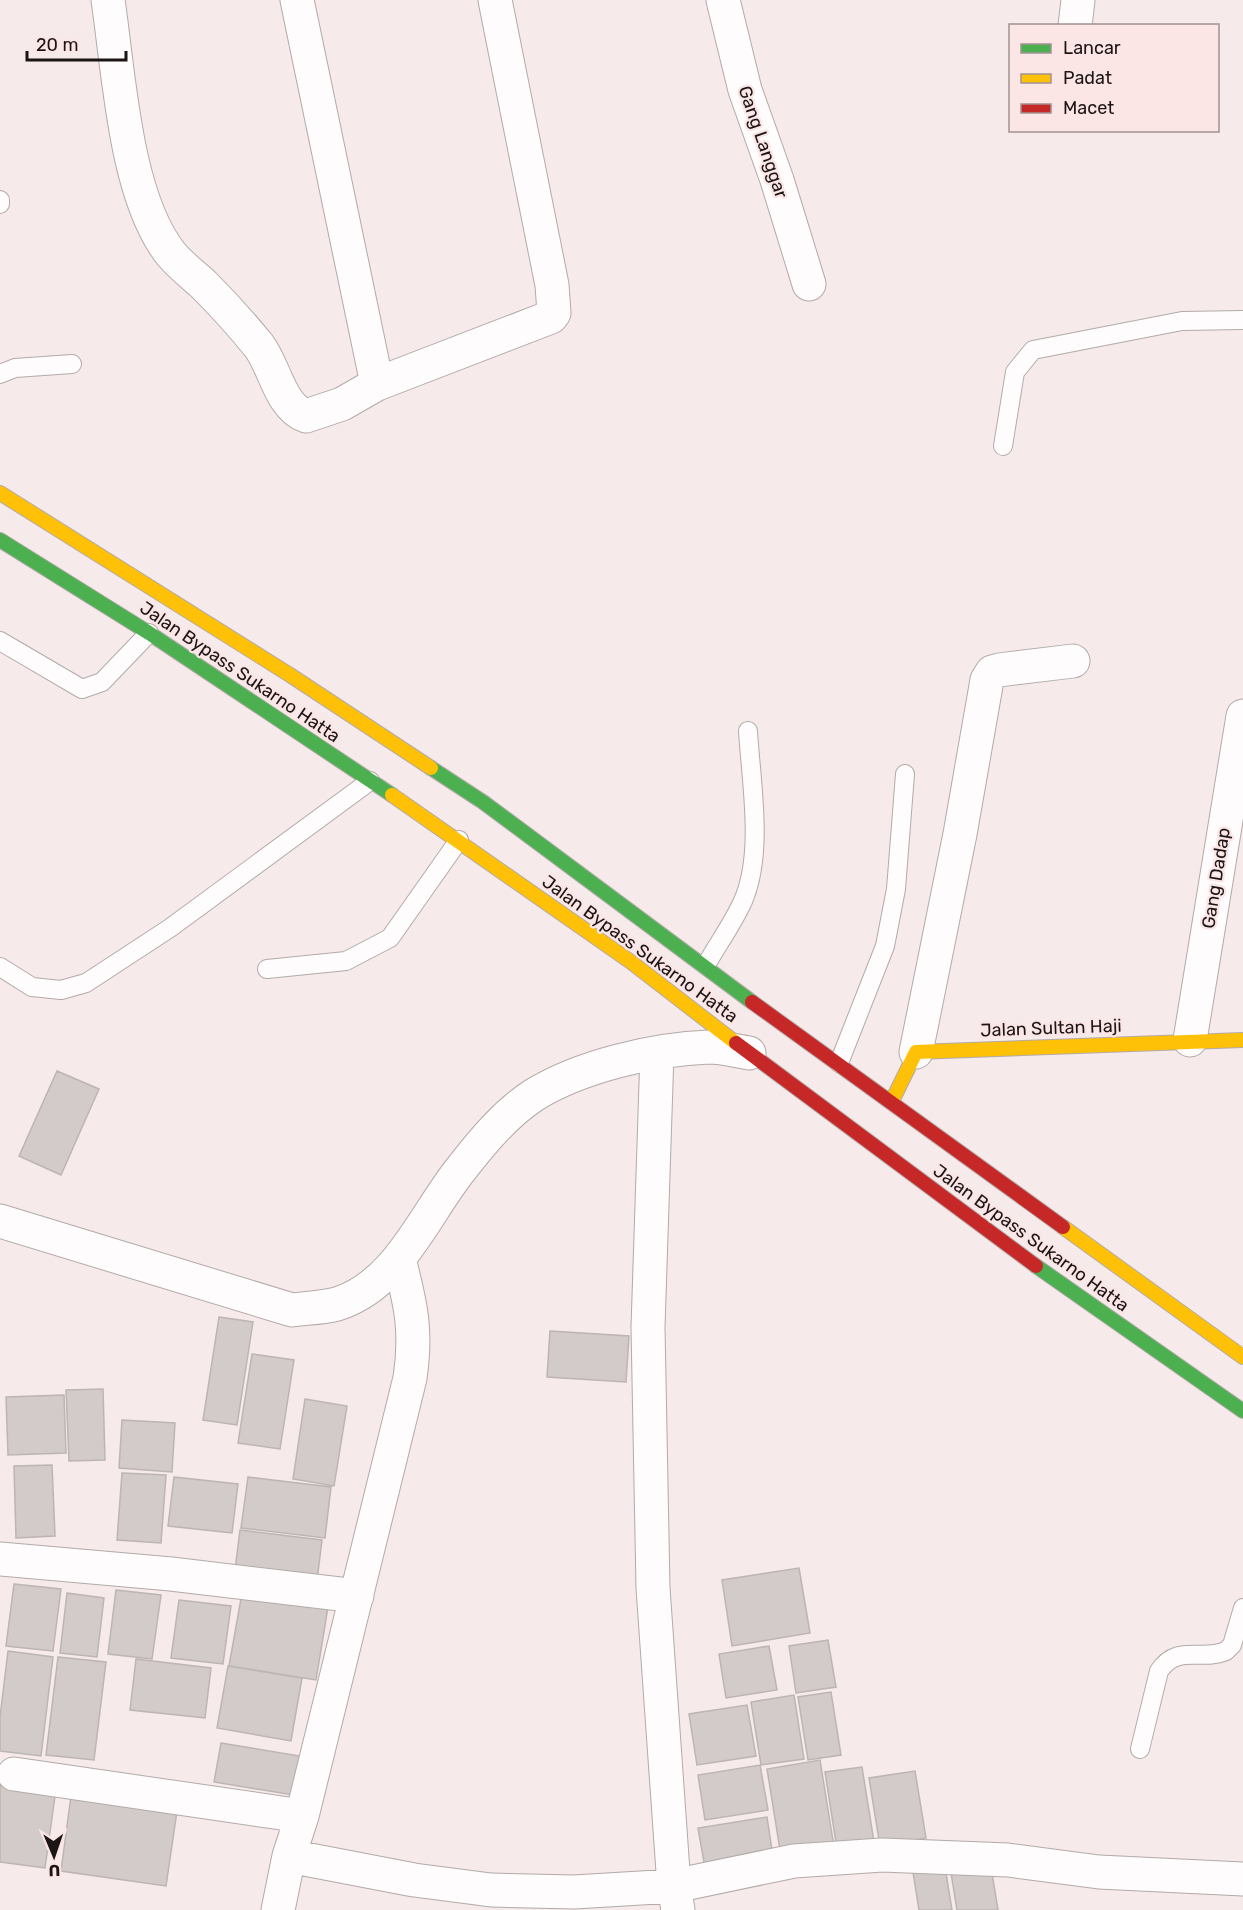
<svg xmlns="http://www.w3.org/2000/svg" width="1243" height="1910" font-family="Rubik,sans-serif">
<style>
.building{fill:#d3caca;stroke:#bdb4b4;stroke-width:1.5}
.lines{fill:none;stroke-linecap:round;stroke-linejoin:round}
.lane-casing{stroke:#b3aaaa;stroke-width:20}
.street-casing{stroke:#b3aaaa;stroke-width:35}
.fast-casing{stroke:#b3aaaa;stroke-width:16}
.slow-casing{stroke:#b3aaaa;stroke-width:16}
.jam-casing{stroke:#b3aaaa;stroke-width:16}
.lane{stroke:#fefcfc;stroke-width:18}
.street{stroke:#fefcfc;stroke-width:33}
.fast{stroke:#4caf50;stroke-width:14}
.slow{stroke:#ffc107;stroke-width:14}
.jam{stroke:#c62828;stroke-width:14}
.labels{text-anchor:middle;dominant-baseline:central;stroke-width:4.5;stroke-linejoin:round;paint-order:stroke}
.street-label{font-size:18px;fill:#1c1515;stroke:#fbe5e5}
</style>
<rect width="100%" height="100%" fill="#f6eaea"/>
<!-- building -->
<path class="building" d="M 57,1071 L 99,1089 L 61,1175 L 19,1156 Z
M 219,1317 L 253,1322 L 237,1425 L 203,1420 Z
M 550,1331 L 629,1336 L 626,1382 L 547,1377 Z
M 252,1354 L 294,1360 L 280,1449 L 238,1443 Z
M 103,1389 L 105,1460 L 69,1461 L 66,1390 Z
M 64,1395 L 66,1453 L 8,1455 L 6,1397 Z
M 305,1399 L 347,1406 L 334,1486 L 293,1479 Z
M 122,1420 L 175,1423 L 172,1472 L 119,1468 Z
M 52,1465 L 55,1536 L 16,1538 L 14,1466 Z
M 122,1473 L 166,1475 L 161,1543 L 117,1540 Z
M 174,1477 L 238,1484 L 232,1533 L 168,1526 Z
M 248,1477 L 331,1487 L 325,1538 L 241,1528 Z
M 240,1530 L 322,1540 L 316,1589 L 234,1578 Z
M 799,1568 L 810,1633 L 732,1646 L 722,1580 Z
M 14,1584 L 61,1589 L 53,1651 L 6,1646 Z
M 116,1590 L 161,1595 L 152,1659 L 108,1654 Z
M 67,1593 L 104,1598 L 97,1657 L 60,1653 Z
M 242,1593 L 328,1607 L 316,1680 L 229,1666 Z
M 179,1600 L 231,1606 L 223,1664 L 171,1658 Z
M 828,1640 L 836,1687 L 796,1693 L 789,1646 Z
M 769,1646 L 777,1690 L 726,1698 L 719,1654 Z
M 8,1651 L 53,1657 L 41,1756 L 0,1751 L 0,1717 Z
M 58,1657 L 106,1662 L 94,1760 L 46,1755 Z
M 136,1659 L 211,1668 L 205,1718 L 130,1710 Z
M 228,1666 L 302,1678 L 291,1741 L 217,1728 Z
M 831,1692 L 841,1755 L 808,1760 L 798,1697 Z
M 794,1695 L 804,1759 L 761,1765 L 751,1702 Z
M 747,1705 L 756,1756 L 697,1765 L 689,1714 Z
M 221,1743 L 300,1756 L 293,1795 L 214,1782 Z
M 820,1760 L 834,1847 L 781,1856 L 767,1769 Z
M 760,1765 L 768,1810 L 705,1820 L 698,1775 Z
M 862,1767 L 874,1842 L 837,1849 L 825,1772 Z
M 915,1771 L 926,1838 L 880,1846 L 869,1778 Z
M 0,1781 L 56,1789 L 45,1868 L 0,1862 Z
M 71,1796 L 177,1811 L 166,1886 L 61,1871 Z
M 767,1817 L 773,1857 L 705,1868 L 698,1828 Z
M 944,1861 L 952,1910 L 919,1910 L 912,1866 Z
M 990,1861 L 998,1910 L 957,1910 L 950,1867 Z"/>
<g class="lines">
<!-- lane casing -->
<g class="lane-casing">
<path id="lane" d="M 0,200 L 0,204
M 0,374 L 15,368 L 72,364
M 1003,446 L 1015,372 L 1033,350 L 1182,321 L 1243,320
M 0,641 L 82,689 L 102,682 L 149,633
M 706,965 C 718,944 733,923 743,901 C 764,853 751,782 748,731
M 0,967 L 32,987 L 61,990 L 86,983 L 170,928 L 370,781
M 267,969 L 346,961 L 390,938 L 459,840
M 839,1063 L 885,946 L 896,889 L 905,774
M 1140,1749 L 1159,1671 C 1178,1643 1201,1662 1226,1651 L 1232,1645 L 1243,1608"/>
</g>
<!-- street casing -->
<g class="street-casing">
<path id="street" d="M 108,0 C 119,74 125,196 171,254 C 180,265 193,275 204,285 C 223,304 242,325 259,346 C 275,367 280,407 306,416 L 342,404 L 377,384 L 551,317 L 554,313 L 552,285 L 495,0
M 297,0 L 377,384
M 723,0 L 745,90 L 777,180 L 809,284
M 1075,26 L 1078,0
M 1190,1040 L 1243,716
M 916,1052 L 960,834 L 987,680 L 992,672 L 999,670 L 1073,661
M 657,1053 L 648,1327 L 653,1588 L 674,1886 L 678,1910
M 0,1221 L 292,1310 C 306,1308 322,1308 337,1304 C 398,1285 424,1215 461,1169 C 482,1142 505,1114 534,1095 C 581,1066 654,1049 709,1047 C 722,1047 736,1051 749,1053
M 0,1559 L 171,1574 L 357,1596
M 14,1774 L 302,1816
M 289,1856 L 414,1880 L 491,1890 L 574,1892 L 674,1886 L 794,1861 L 882,1855 L 1008,1860 L 1099,1872 L 1243,1879
M 278,1910 L 289,1856 L 302,1816 L 410,1378 C 417,1331 411,1305 399,1259"/>
</g>
<!-- fast casing -->
<g class="fast-casing">
<path id="fast" d="M 0,540 L 149,633 L 392,795
M 431,768 L 483,802 L 752,1002
M 1036,1266 L 1243,1411"/>
</g>
<!-- slow casing -->
<g class="slow-casing">
<path id="slow" d="M 0,493 L 290,675 L 431,768
M 392,795 L 631,962 L 736,1043
M 892,1101 L 916,1052 L 1243,1040
M 1063,1227 L 1243,1357"/>
</g>
<!-- jam casing -->
<g class="jam-casing">
<path id="jam" d="M 752,1002 L 1063,1227
M 736,1043 L 1036,1266"/>
</g>
<!-- lane -->
<use href="#lane" class="lane"/>
<!-- street -->
<use href="#street" class="street"/>
<!-- fast -->
<use href="#fast" class="fast"/>
<!-- slow -->
<use href="#slow" class="slow"/>
<!-- jam -->
<use href="#jam" class="jam"/>
</g>
<g class="labels">
<!-- street labels -->
<g class="street-label">
<text transform="translate(763 142) rotate(71)">Gang Langgar</text>
<text transform="translate(240 672) rotate(34)">Jalan Bypass Sukarno Hatta</text>
<text transform="translate(1216 878) rotate(-81)">Gang Dadap</text>
<text transform="translate(640 949) rotate(36)">Jalan Bypass Sukarno Hatta</text>
<text transform="translate(1051 1028) rotate(-2)">Jalan Sultan Haji</text>
<text transform="translate(1031 1238) rotate(36)">Jalan Bypass Sukarno Hatta</text>
</g>
</g>
<!-- legend -->
<rect x="1009" y="24" width="210" height="108" fill="#fbe5e5" stroke="#a29292" stroke-width="1.5"/>
<rect x="1021" y="44" width="30" height="9" fill="#4caf50" stroke="#a29292" stroke-width="1.5"/>
<text x="1063" y="54" font-size="18" fill="#1c1515">Lancar</text>
<rect x="1021" y="74" width="30" height="9" fill="#ffc107" stroke="#a29292" stroke-width="1.5"/>
<text x="1063" y="84" font-size="18" fill="#1c1515">Padat</text>
<rect x="1021" y="104" width="30" height="9" fill="#c62828" stroke="#a29292" stroke-width="1.5"/>
<text x="1063" y="114" font-size="18" fill="#1c1515">Macet</text>
<!-- north arrow -->
<g transform="translate(54 1856) rotate(178)" stroke="#fbe5e5" stroke-width="4.5" paint-order="stroke">
<path d="M0-4.5L10 22L0 15L-10 22Z" fill="#1c1515"/>
<text y="-9" font-size="16" font-weight="bold" text-anchor="middle" fill="#1c1515">U</text>
</g>
<!-- scale -->
<path d="M27 51v9h99v-9" fill="none" stroke="#1c1515" stroke-width="3"/>
<text x="36" y="51" font-size="18" fill="#1c1515" stroke="#fbe5e5" stroke-width="4.5" paint-order="stroke">20 m</text>
</svg>
